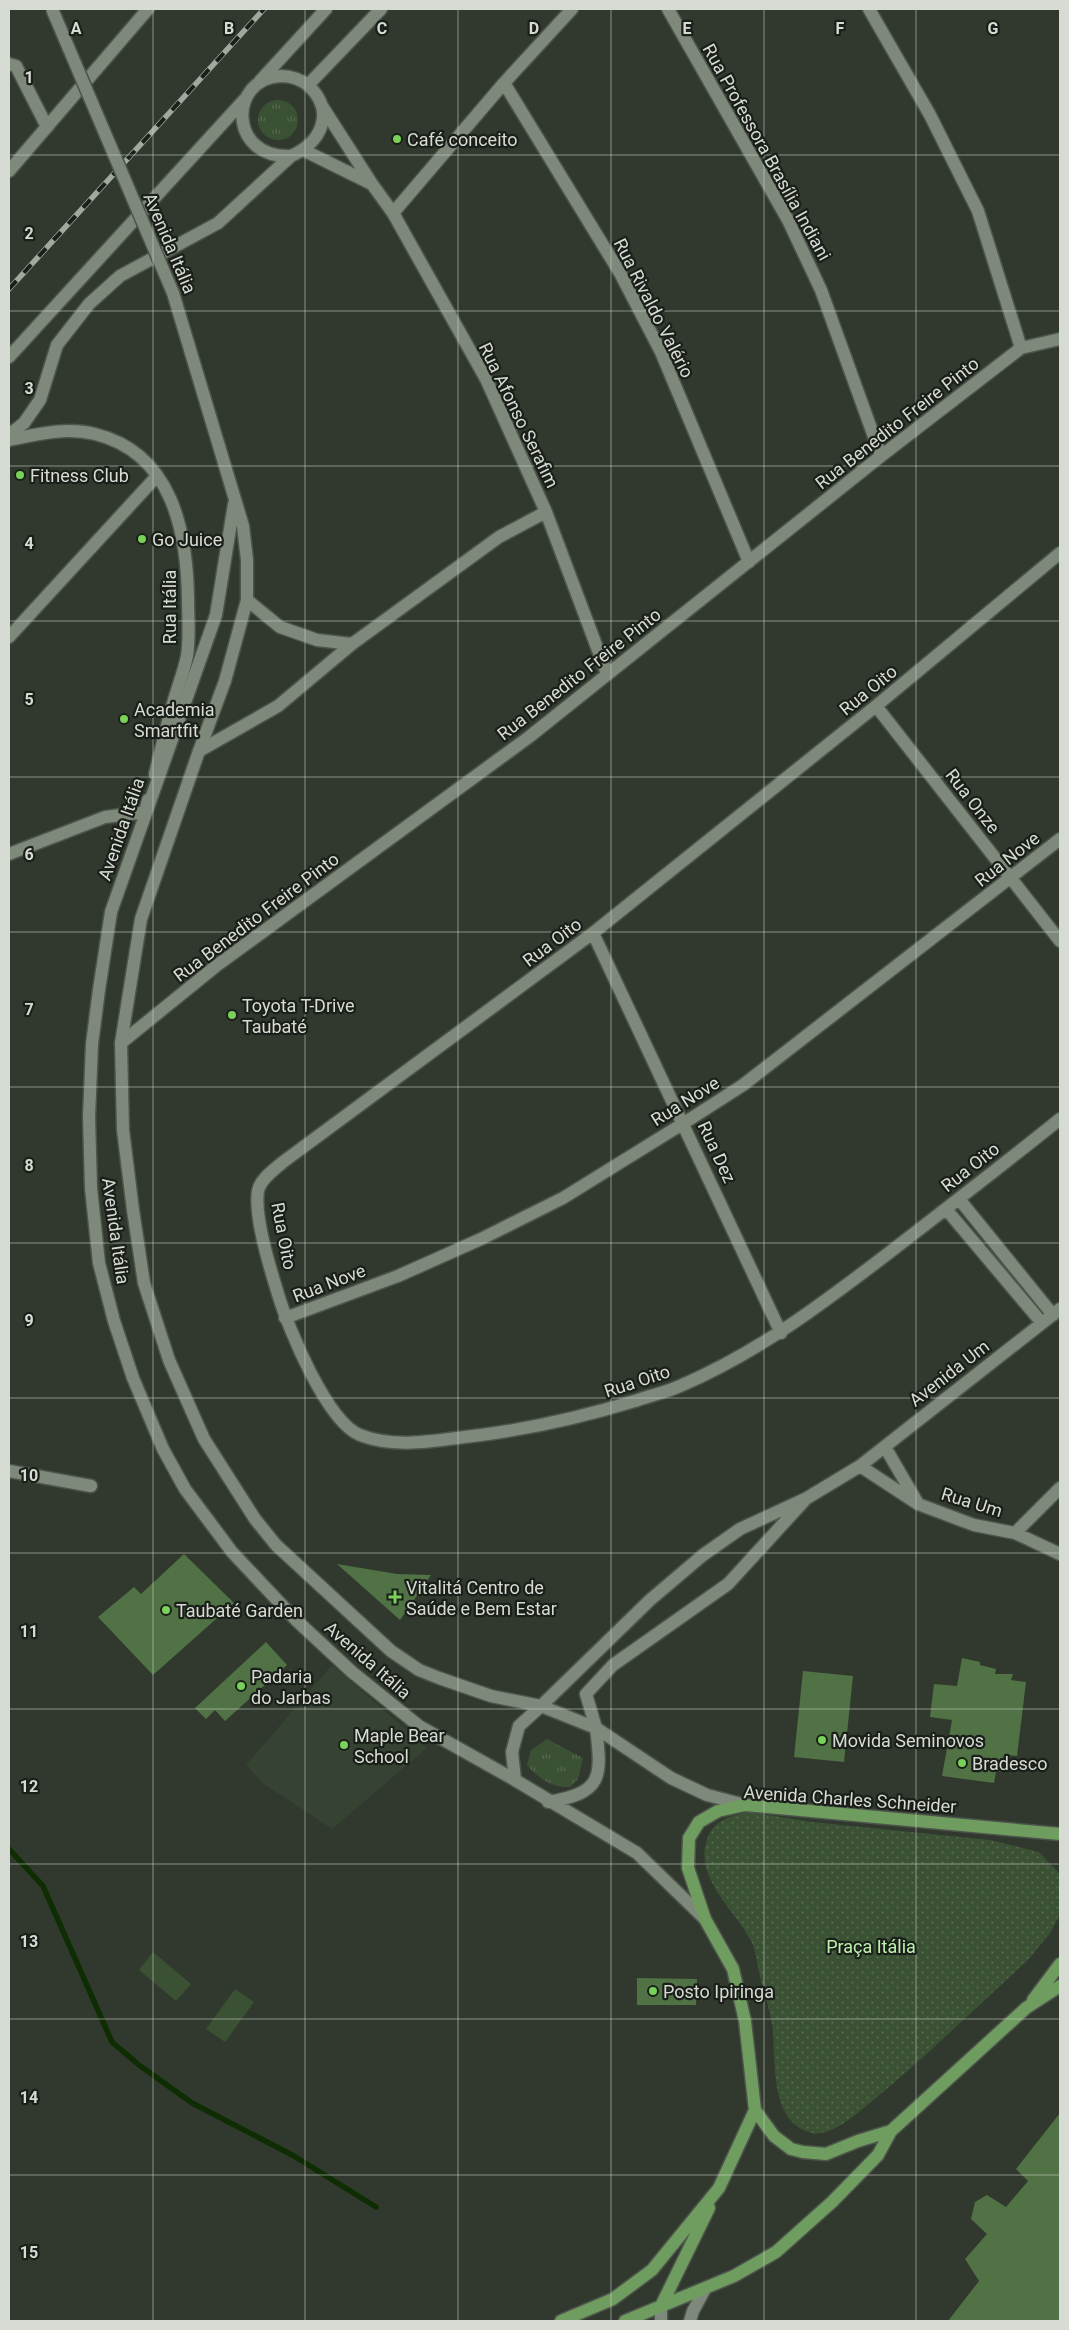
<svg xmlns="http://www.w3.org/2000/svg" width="1069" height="2330" font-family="Roboto,sans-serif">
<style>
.built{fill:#364332}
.grass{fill:url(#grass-tufts)}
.park{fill:url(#park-dots)}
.pitch{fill:#3a5133}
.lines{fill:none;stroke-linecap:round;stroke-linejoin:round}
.stream{stroke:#0e2d02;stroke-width:5.5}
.building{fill:#507245}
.minor-casing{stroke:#4d544b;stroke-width:15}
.tertiary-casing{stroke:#4d544b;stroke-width:15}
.secondary-casing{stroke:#4d544b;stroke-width:15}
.primary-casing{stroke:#4d544b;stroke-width:15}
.minor{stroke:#7e887b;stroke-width:12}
.tertiary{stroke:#7e887b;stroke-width:12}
.secondary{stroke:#7e887b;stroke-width:12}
.primary{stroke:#6f9c5f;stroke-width:12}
.rail-casing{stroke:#a2a8a0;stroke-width:5.5}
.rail{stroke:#1b1f1a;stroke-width:4;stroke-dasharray:11;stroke-linecap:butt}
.secondary-bridge-casing{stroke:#4d544b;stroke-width:15;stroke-linecap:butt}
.secondary-bridge{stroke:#7e887b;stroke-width:12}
.grid{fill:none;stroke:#d6dbd4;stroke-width:1;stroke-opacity:0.55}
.poi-dot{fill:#78d158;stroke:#1b1f1a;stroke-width:2}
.labels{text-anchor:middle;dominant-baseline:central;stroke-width:4.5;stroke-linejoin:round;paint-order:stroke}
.poi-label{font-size:18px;fill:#d6dbd4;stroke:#1b1f1a;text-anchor:start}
.street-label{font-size:18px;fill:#d6dbd4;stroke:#1b1f1a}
.park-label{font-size:18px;fill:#bdf2ad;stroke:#1b1f1a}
.grid-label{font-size:16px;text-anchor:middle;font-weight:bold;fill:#d6dbd4;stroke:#1b1f1a;stroke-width:4.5;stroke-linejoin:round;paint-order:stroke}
</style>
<defs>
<pattern id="grass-tufts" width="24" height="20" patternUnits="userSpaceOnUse" patternTransform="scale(1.25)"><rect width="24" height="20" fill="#3a5133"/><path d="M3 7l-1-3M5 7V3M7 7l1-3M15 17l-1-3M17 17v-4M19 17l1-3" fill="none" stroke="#566950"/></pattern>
<pattern id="park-dots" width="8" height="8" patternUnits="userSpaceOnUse" patternTransform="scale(1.25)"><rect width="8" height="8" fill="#3a5133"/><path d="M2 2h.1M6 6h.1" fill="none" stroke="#566950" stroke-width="1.8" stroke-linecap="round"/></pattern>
</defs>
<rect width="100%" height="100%" fill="#31392e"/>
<!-- built -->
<path class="built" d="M 332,1665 L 427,1748 L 332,1829 L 264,1784 L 246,1765 Z"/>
<!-- grass -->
<path class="grass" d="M258 120a20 20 0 1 1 40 0a20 20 0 1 1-40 0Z
M 547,1739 L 583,1758 L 578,1779 L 570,1787 C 552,1788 538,1778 527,1765 L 531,1750 Z"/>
<!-- park -->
<path class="park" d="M 749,1812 L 812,1822 L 990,1840 L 1039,1852 L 1060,1874 L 1060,1914 L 1051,1932 L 1028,1960 C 974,2009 922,2061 865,2107 C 853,2117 829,2137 812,2133 C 767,2122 777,2057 772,2024 C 769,2006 763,1989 759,1972 C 757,1963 756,1951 752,1943 C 737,1911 696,1881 706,1843 C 712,1820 728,1817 749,1812 Z"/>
<!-- pitch -->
<path class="pitch" d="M 153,1952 L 191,1984 L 176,2001 L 139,1970 Z
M 235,1989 L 254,2002 L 225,2042 L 206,2029 Z"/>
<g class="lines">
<!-- stream -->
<path class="stream" d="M 9,1849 L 43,1886 L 112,2042 L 139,2065 L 192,2103 L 294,2156 L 376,2207"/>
</g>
<!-- building -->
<path class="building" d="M 184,1554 L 234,1603 L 153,1675 L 98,1617 L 134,1587 L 141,1594 Z
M 337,1564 L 397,1574 L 431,1575 L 400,1620 Z
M 266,1642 L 287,1665 L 225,1721 L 215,1710 L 206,1719 L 195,1708 Z
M 962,1658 L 980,1662 L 980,1665 L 996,1669 L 995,1674 L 1013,1674 L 1011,1680 L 1026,1682 L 1017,1756 L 1006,1755 L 1003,1772 L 996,1772 L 994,1783 L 942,1776 L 952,1720 L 930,1717 L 934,1684 L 957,1686 Z
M 803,1671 L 853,1676 L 844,1762 L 794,1757 Z
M 637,1978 L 697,1979 L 696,2005 L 637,2005 Z
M 1060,2113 L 1060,2321 L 948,2321 L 979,2281 L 965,2259 L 987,2234 L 971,2219 L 975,2202 L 987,2195 L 1006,2207 L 1028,2181 L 1016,2169 Z"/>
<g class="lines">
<!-- minor casing -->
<g class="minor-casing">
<path id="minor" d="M 668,9 L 788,220 L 821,290 L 881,456
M 869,9 L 930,115 L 978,211 L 1021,348
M 9,64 L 16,66 L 47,127
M 504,83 L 620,273 L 661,352 L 749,562
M 322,106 L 372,184 L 393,213 L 486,379 L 546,512 L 607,674
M 303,150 L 372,184
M 393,213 L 504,83 L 572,9
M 9,440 C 38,434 66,427 95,434 C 172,453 187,531 188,599 C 188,618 190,637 187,656 C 184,671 178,686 174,700 C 167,724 161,749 155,774
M 1060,553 L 876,706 L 593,933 L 283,1162 C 275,1169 260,1179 258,1191 C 254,1217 270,1268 278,1294 C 288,1328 327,1422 360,1435 C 398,1450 442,1439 481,1435 C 534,1428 586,1416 638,1400 C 652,1395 667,1392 680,1386 C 759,1352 822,1304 890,1252 C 947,1208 1004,1164 1060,1119
M 247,600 L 280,627 L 317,640 L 352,644
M 9,637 L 157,476
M 876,706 L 1060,941
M 199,751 L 278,706 L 352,644 L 499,537 L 546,512
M 9,854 L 105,817 L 145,812 L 148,800
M 593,933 L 781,1333
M 121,1043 L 216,966 L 529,737 L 881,456 L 1021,348 L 1060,339
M 959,1199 L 1053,1315
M 946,1209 L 1042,1323
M 285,1318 L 398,1276 L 481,1239 L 563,1198 L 684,1123 L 743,1085 L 1060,839
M 885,1447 L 917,1502
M 860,1466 L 918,1504 L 974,1525 L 1015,1533 L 1060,1554
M 9,1471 L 91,1486
M 1015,1533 L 1060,1488
M 541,1706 L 650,1600 L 703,1555 L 740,1529 L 807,1498 L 860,1466 L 1060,1309
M 596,1728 L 586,1694 L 613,1665 L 728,1584 L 804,1501"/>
</g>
<!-- tertiary casing -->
<g class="tertiary-casing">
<path id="tertiary" d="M 260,81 L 326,9
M 308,85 L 381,9
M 9,357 L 245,99
M 9,435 L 24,423 L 40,400 L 57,345 L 89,304 L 120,276 L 218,223 L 291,156 C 321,143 336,112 309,86 C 302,80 291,76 281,76 C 228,78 228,159 291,156
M 661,2306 L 661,2321
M 690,2321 L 693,2311 L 705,2289"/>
</g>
<!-- secondary casing -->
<g class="secondary-casing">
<path id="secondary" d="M 9,171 L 148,9
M 173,293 L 243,526 L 247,560 L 247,600 L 225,681 L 199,751 L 141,919 L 121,1043 L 123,1130 L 133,1210 L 144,1283 L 169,1360 L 204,1439 L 255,1519 L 276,1545 L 391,1651 L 419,1670 L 439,1678 L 491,1696 L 541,1706 L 596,1728 L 671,1778 L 707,1795 L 745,1805
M 234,504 L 216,615 L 111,912 L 99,990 L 92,1044 L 89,1117 L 91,1188 L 99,1263 L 114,1321 L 133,1378 L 163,1449 L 185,1489 L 232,1552 L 296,1620 L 352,1672 L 419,1726 L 515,1780 L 637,1853 L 705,1919
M 515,1780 L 512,1752 L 519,1726 L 541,1706
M 548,1802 C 603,1793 602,1777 596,1728"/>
</g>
<!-- primary casing -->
<g class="primary-casing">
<path id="primary" d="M 1033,2000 L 1060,1964
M 755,2110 L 774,2136 L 791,2149 L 803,2152 L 826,2154 L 858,2141 L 891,2131
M 661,2306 L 709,2208
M 561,2321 L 613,2299 L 652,2270 L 719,2188 L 755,2110 L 745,2021 L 733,1969 L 705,1919 L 688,1868 L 689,1838 L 699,1822 L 718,1811 L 745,1805 L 1060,1834
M 625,2321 L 734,2276 L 776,2252 L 832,2202 L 878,2155 L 891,2131 L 1026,2008 L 1060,1986"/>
</g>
<!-- minor -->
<use href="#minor" class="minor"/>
<!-- tertiary -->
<use href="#tertiary" class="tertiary"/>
<!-- secondary -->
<use href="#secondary" class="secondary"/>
<!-- primary -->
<use href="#primary" class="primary"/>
<!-- rail casing -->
<g class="rail-casing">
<path id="rail" d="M 9,289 L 264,9"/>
</g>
<!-- rail -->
<use href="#rail" class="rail"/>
<!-- secondary-bridge casing -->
<g class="secondary-bridge-casing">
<path id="secondary-bridge" d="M 52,9 L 173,293"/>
</g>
<!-- secondary-bridge -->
<use href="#secondary-bridge" class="secondary-bridge"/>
</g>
<!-- grid -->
<path class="grid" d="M 153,9 L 153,2321M 305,9 L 305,2321M 458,9 L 458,2321M 611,9 L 611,2321M 764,9 L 764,2321M 916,9 L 916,2321M 9,155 L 1060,155M 9,311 L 1060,311M 9,466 L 1060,466M 9,621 L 1060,621M 9,777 L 1060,777M 9,932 L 1060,932M 9,1087 L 1060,1087M 9,1243 L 1060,1243M 9,1398 L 1060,1398M 9,1553 L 1060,1553M 9,1709 L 1060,1709M 9,1864 L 1060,1864M 9,2019 L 1060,2019M 9,2175 L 1060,2175"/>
<!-- markers -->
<g class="poi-dot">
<circle cx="397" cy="139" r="5"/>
<circle cx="20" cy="475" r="5"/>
<circle cx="142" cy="539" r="5"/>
<circle cx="124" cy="719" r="5"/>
<circle cx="232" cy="1015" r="5"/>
<path d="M392.5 1589.5h5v5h5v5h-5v5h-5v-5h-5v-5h5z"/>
<circle cx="166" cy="1610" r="5"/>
<circle cx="241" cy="1686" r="5"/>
<circle cx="822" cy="1740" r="5"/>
<circle cx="344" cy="1745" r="5"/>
<circle cx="962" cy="1763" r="5"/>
<circle cx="653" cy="1991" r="5"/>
</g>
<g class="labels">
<!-- poi labels -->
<g class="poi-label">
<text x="407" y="139">Café conceito</text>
<text x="30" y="475">Fitness Club</text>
<text x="152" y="539">Go Juice</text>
<text x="134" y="709">Academia<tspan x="134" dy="21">Smartfit</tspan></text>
<text x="242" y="1005">Toyota T-Drive<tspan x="242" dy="21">Taubaté</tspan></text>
<text x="406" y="1587">Vitalitá Centro de<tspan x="406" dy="21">Saúde e Bem Estar</tspan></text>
<text x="176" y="1610">Taubaté Garden</text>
<text x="251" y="1676">Padaria<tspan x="251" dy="21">do Jarbas</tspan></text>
<text x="354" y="1735">Maple Bear<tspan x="354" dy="21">School</tspan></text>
<text x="832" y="1740">Movida Seminovos</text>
<text x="972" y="1763">Bradesco</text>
<text x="663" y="1991">Posto Ipiringa</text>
</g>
<!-- street labels -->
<g class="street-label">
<text transform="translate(767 152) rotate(61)">Rua Professora Brasília Indiani</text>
<text transform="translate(170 243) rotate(67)">Avenida Itália</text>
<text transform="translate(654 308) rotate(63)">Rua Rivaldo Valério</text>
<text transform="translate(519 415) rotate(64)">Rua Afonso Serafim</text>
<text transform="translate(897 423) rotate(-38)">Rua Benedito Freire Pinto</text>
<text transform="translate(169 607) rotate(-90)">Rua Itália</text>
<text transform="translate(579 674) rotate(-38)">Rua Benedito Freire Pinto</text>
<text transform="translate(868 690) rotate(-39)">Rua Oito</text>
<text transform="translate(973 801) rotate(52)">Rua Onze</text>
<text transform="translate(121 829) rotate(-71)">Avenida Itália</text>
<text transform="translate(1007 859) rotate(-38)">Rua Nove</text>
<text transform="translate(256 917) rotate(-37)">Rua Benedito Freire Pinto</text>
<text transform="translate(552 942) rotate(-37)">Rua Oito</text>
<text transform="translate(685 1101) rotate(-32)">Rua Nove</text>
<text transform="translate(717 1152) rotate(65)">Rua Dez</text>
<text transform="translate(970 1167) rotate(-38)">Rua Oito</text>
<text transform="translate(116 1231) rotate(82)">Avenida Itália</text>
<text transform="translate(284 1236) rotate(79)">Rua Oito</text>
<text transform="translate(329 1283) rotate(-21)">Rua Nove</text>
<text transform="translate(949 1373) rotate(-38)">Avenida Um</text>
<text transform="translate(637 1381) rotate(-18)">Rua Oito</text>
<text transform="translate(972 1502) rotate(17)">Rua Um</text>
<text transform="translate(368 1660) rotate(41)">Avenida Itália</text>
<text transform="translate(850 1799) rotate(4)">Avenida Charles Schneider</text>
</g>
<!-- park labels -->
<g class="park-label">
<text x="871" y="1946">Praça Itália</text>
</g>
</g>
<g class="grid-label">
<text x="76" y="34">A</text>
<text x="229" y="34">B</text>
<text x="382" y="34">C</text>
<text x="534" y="34">D</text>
<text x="687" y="34">E</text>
<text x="840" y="34">F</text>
<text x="993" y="34">G</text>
<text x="29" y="83">1</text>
<text x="29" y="239">2</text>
<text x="29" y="394">3</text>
<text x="29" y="549">4</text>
<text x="29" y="705">5</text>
<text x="29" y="860">6</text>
<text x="29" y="1015">7</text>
<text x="29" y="1171">8</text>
<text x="29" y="1326">9</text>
<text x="29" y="1481">10</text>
<text x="29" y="1637">11</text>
<text x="29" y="1792">12</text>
<text x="29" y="1947">13</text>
<text x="29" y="2103">14</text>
<text x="29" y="2258">15</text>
</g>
<!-- border -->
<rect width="1069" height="2330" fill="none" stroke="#d6dbd4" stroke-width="20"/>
</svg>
